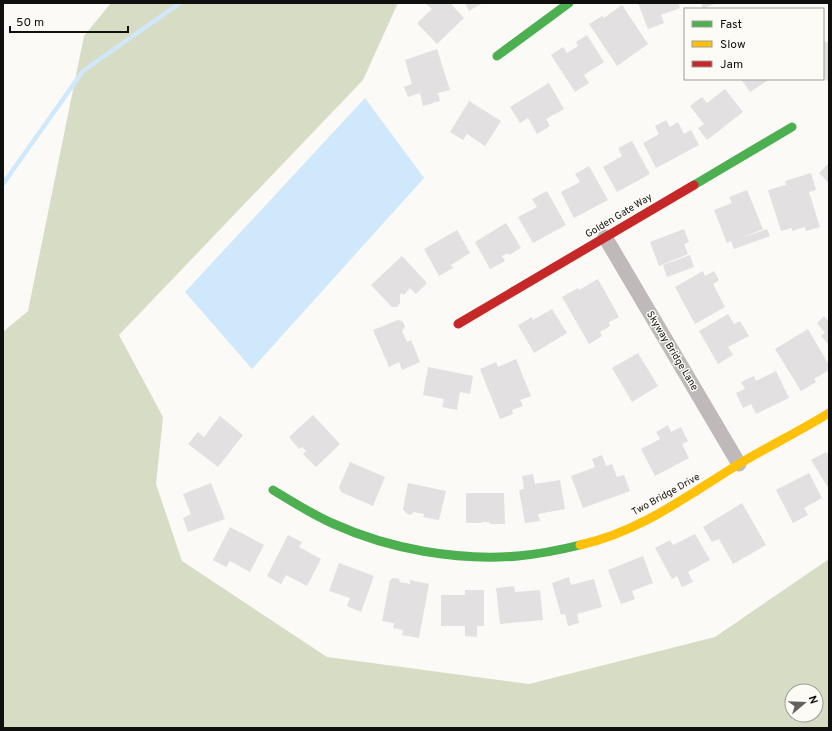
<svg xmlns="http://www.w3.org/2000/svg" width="832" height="731" font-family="Overpass,sans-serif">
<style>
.forest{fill:#d7dcc4;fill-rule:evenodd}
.water{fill:#cfe8fb}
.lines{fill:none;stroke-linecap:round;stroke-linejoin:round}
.stream{stroke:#cfe8fb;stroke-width:4.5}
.building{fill:#e2e0e0}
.street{stroke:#bfb9b9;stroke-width:15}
.fast{stroke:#4caf50;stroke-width:9}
.slow{stroke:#ffc107;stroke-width:9}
.jam{stroke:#c62828;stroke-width:9}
.labels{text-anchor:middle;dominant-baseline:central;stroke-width:3;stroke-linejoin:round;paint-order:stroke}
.street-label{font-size:10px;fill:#0f0f0d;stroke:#fcfbf5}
</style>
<rect width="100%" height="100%" fill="#fbfaf6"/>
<!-- forest -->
<path class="forest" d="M 111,3 L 399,3 L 397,5 L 363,80 L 119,335 L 163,417 L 156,484 L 182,561 L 327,657 L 529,684 L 715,637 L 829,559 L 829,728 L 3,728 L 3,332 L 28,311 L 84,36 ZM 792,691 L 816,691 L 816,715 L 792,715 Z"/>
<!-- water -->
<path class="water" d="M 365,98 L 424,178 L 252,369 L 185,292 Z"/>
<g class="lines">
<!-- stream -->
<path class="stream" d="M 3,184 L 83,71 L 180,3"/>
</g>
<!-- building -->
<path class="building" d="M 425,3 L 450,3 L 464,18 L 437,44 L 417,23 L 432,9 Z
M 465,3 L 482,3 L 469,11 Z
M 638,3 L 678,3 L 680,8 L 661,15 L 664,23 L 648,29 Z
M 701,3 L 716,3 L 703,9 Z
M 622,5 L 648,44 L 617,66 L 589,24 L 602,16 L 604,18 Z
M 587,35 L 604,62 L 584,75 L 589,83 L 575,92 L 551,55 L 563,47 L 567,53 L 578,46 L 576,42 Z
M 823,40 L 829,43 L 829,82 L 823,78 Z
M 437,49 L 450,90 L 438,93 L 440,101 L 423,106 L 420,93 L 408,97 L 404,87 L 412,84 L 405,60 Z
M 741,79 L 770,79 L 750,92 Z
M 549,83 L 564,109 L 546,119 L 550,126 L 537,134 L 528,118 L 520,123 L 510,107 Z
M 725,89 L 743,112 L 707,140 L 698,128 L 704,124 L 690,106 L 702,97 L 707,103 Z
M 469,101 L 501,121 L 485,146 L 467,134 L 463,140 L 450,132 Z
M 666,120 L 670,127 L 678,122 L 684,134 L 691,130 L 699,145 L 656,168 L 643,143 L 659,134 L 655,126 Z
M 632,141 L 650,174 L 617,192 L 603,167 L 622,156 L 618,148 Z
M 829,163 L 829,183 L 819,173 Z
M 589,166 L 608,200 L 574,218 L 561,192 L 580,182 L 575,174 Z
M 811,173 L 816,190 L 809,192 L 820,227 L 806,231 L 805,227 L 792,231 L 792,228 L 781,231 L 768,190 L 786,185 L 785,181 Z
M 747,190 L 763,229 L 739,239 L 767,229 L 770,236 L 734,249 L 731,241 L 727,243 L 714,210 L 732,203 L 729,197 Z
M 547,191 L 566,225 L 533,243 L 518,217 L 537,207 L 532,199 Z
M 506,223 L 521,248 L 509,255 L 508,253 L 502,256 L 505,261 L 490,269 L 475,242 Z
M 684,229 L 689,242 L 684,244 L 688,254 L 659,266 L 650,242 Z
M 457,230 L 470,253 L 451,265 L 453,268 L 439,276 L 424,249 Z
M 690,255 L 694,267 L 667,277 L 663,265 Z
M 402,256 L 427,283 L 416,294 L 410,288 L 404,295 L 402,293 L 400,295 L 400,303 L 397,307 L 392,307 L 371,285 Z
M 703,271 L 705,276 L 714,271 L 719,280 L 713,284 L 725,307 L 695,324 L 675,287 Z
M 598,279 L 619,317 L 609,322 L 610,326 L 600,332 L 602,336 L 589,344 L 562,297 L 578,288 L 579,290 Z
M 552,309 L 567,333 L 534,353 L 518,325 L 532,317 L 533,320 Z
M 728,314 L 734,324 L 740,321 L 749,336 L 728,347 L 733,355 L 718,364 L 699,331 Z
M 824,316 L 829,322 L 829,345 L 821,336 L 825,333 L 817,323 Z
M 398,320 L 402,321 L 405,326 L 402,331 L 407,342 L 411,340 L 420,362 L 402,370 L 399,362 L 389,367 L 373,330 Z
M 808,329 L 829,365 L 829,370 L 814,379 L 816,382 L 801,391 L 775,349 Z
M 638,353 L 658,386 L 632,402 L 612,368 Z
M 516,359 L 531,396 L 520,400 L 523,406 L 512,410 L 513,414 L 500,419 L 480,369 L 496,362 L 498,367 Z
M 428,367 L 473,376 L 470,394 L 460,392 L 457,410 L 442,407 L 444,399 L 423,395 Z
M 776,371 L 789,398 L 756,414 L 751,404 L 743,408 L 736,393 L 745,389 L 741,382 L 754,376 L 756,381 Z
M 313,415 L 340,444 L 316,467 L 303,454 L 306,451 L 302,447 L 299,449 L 289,437 Z
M 220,416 L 243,435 L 218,467 L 188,444 L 198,432 L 204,437 Z
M 668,425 L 671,432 L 681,427 L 688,441 L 682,444 L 689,458 L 655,476 L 641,449 L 660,439 L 656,432 Z
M 826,452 L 829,455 L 829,489 L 811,460 Z
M 602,455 L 606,466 L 612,464 L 617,477 L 624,475 L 630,491 L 583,508 L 571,476 L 595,467 L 592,459 Z
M 350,462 L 385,477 L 373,506 L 341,492 L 339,487 Z
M 809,473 L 822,498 L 804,508 L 808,515 L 793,523 L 776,490 Z
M 533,474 L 535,484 L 560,480 L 565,509 L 538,514 L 540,521 L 525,523 L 519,490 L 524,489 L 522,476 Z
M 211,483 L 225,519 L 188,532 L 183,518 L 191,514 L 183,494 Z
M 408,483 L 446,491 L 439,520 L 423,517 L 424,514 L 414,512 L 410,515 L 406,513 L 403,509 Z
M 466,493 L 504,493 L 505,524 L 490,524 L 489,522 L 482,522 L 482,523 L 466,523 Z
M 742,503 L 766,545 L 733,564 L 719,539 L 712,542 L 703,527 Z
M 230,527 L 264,545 L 250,572 L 230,561 L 226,567 L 213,560 Z
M 695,534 L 710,560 L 688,572 L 693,582 L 682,587 L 677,576 L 672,579 L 655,548 L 670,540 L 673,545 Z
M 288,535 L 302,542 L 299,547 L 321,559 L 307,586 L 286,575 L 281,584 L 267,576 Z
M 643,556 L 653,583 L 632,591 L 635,599 L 621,604 L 608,570 Z
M 339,563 L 374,576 L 361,612 L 347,606 L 350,598 L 329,591 Z
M 569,577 L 571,585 L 594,579 L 602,607 L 577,614 L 579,623 L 568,626 L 565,614 L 561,615 L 552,583 Z
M 393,578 L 399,579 L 400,582 L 410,584 L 410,580 L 429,584 L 419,638 L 402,635 L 403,630 L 393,628 L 394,623 L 382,621 L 390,580 Z
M 514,586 L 515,592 L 540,590 L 543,620 L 500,624 L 496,588 Z
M 465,590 L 484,590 L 484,626 L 477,626 L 477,637 L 465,636 L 465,626 L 441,626 L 441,595 L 465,595 Z"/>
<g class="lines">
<!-- street -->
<path class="street" d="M 605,237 L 739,464"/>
<!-- fast -->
<path class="fast" d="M 497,56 L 569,3
M 694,185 L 792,127
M 273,490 C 293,502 313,515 334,524 C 389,549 457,561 518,556 C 539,554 560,550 580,545"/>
<!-- slow -->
<path class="slow" d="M 580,545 C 640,532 688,495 739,464 C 769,446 800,431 829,413"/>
<!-- jam -->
<path class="jam" d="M 458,324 L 694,185"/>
</g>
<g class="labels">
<!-- street labels -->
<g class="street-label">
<text transform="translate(619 216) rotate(-31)">Golden Gate Way</text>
<text transform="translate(672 351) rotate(59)">Skyway Bridge Lane</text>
<text transform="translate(666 495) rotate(-29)">Two Bridge Drive</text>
</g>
</g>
<!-- border -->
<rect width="832" height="731" fill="none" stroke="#0f0f0d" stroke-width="8"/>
<!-- legend -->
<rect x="684" y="8" width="140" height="72" fill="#fcfbf5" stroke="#9d9d98"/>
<rect x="692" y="21" width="20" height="6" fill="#4caf50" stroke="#9d9d98"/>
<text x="720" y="28" font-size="12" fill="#0f0f0d">Fast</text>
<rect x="692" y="41" width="20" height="6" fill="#ffc107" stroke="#9d9d98"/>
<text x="720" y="48" font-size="12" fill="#0f0f0d">Slow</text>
<rect x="692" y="61" width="20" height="6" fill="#c62828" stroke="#9d9d98"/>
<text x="720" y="68" font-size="12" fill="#0f0f0d">Jam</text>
<!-- north arrow -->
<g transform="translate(804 703) rotate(71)"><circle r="19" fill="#fcfbf5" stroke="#9d9d98"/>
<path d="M0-3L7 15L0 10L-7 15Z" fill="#62615f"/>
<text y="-6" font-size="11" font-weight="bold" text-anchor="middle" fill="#0f0f0d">N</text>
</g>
<!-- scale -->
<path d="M10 26v6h118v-6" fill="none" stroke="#0f0f0d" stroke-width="2"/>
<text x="16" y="26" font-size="12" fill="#0f0f0d" stroke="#fcfbf5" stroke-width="3" paint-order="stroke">50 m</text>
</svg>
